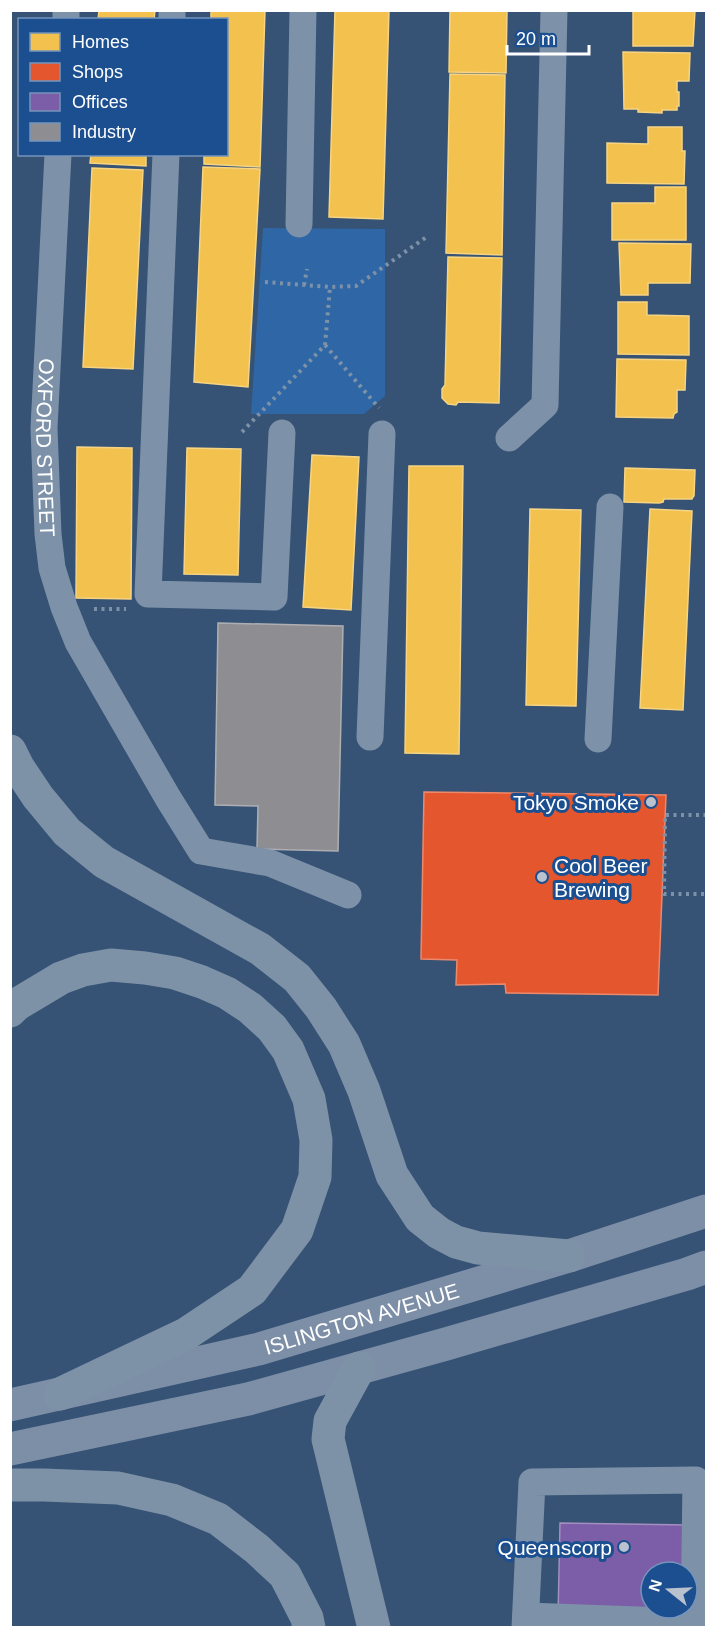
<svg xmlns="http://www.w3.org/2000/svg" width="717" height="1638" font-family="Arial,sans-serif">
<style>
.green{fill:#2f66a5}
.homes{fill:#f2c14e;stroke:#f6d483;stroke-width:1.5}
.shops{fill:#e4572e;stroke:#ec896d;stroke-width:1.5}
.offices{fill:#7b5ea7;stroke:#a38ec1;stroke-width:1.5}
.industry{fill:#8d8d92;stroke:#afafb3;stroke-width:1.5}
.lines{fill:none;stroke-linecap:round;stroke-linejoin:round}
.path{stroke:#7d92a8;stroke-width:4;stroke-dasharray:3 4.5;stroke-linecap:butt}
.minor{stroke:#7d92a8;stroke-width:27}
.major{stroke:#7d8ea7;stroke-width:33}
.highway{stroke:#7e92a7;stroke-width:33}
.poi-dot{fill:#b9c2ce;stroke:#1b4f8f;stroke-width:2}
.labels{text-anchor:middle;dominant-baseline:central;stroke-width:6;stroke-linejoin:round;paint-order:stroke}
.street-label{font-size:21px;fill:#fff;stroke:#1b4f8f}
.poi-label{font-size:21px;fill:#fff;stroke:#1b4f8f;text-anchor:end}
</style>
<rect width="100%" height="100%" fill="#365274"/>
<!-- green -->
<path class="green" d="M 263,228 L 385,229 L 385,396 L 364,414 L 251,414 Z"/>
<!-- homes -->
<path class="homes" d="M 99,10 L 155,10 L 154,20 L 98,20 Z
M 211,10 L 265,10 L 260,167 L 204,164 L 204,154 L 226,154 L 226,20 L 211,20 Z
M 335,10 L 389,10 L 383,219 L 329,217 Z
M 450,10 L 507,10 L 506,73 L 449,72 Z
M 624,10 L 695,10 L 693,46 L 633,46 L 633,11 Z
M 623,52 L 690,53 L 689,81 L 677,81 L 677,92 L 679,92 L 679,106 L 677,106 L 677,110 L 662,110 L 662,113 L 638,112 L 638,109 L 624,109 Z
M 450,74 L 505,75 L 502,255 L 446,253 Z
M 648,127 L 682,127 L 682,151 L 685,151 L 684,184 L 607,183 L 607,143 L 648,144 Z
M 91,154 L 146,154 L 146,166 L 90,163 Z
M 203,167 L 260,169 L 248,387 L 194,382 Z
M 92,168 L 143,170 L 133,369 L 83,367 Z
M 655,187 L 686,187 L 686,240 L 612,240 L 612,203 L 655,203 Z
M 619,243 L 691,244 L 690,283 L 648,283 L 648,295 L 621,295 Z
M 448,257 L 502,258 L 499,403 L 458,402 L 456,405 L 448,404 L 442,398 L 442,389 L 445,385 Z
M 618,302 L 647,302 L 647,315 L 689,316 L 689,355 L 618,354 Z
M 617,359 L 686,360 L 685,390 L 677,390 L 677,412 L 674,414 L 673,418 L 616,417 Z
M 77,447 L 132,448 L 131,599 L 76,598 Z
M 187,448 L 241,449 L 238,575 L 184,574 Z
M 312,455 L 359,457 L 351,610 L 303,607 Z
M 409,466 L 463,466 L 459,754 L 405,753 Z
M 625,468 L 695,470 L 694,496 L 693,497 L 692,499 L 664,499 L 663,502 L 659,503 L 624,502 Z
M 530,509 L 581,510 L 576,706 L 526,705 Z
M 650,509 L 692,511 L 683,710 L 640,708 Z"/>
<!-- shops -->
<path class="shops" d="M 424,792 L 666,795 L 658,995 L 506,993 L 505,984 L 456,985 L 457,960 L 421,959 Z"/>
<!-- offices -->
<path class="offices" d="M 560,1523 L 688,1525 L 687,1572 L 651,1572 L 651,1608 L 686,1608 L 558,1617 Z"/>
<!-- industry -->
<path class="industry" d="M 218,623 L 343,626 L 338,851 L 257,849 L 258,806 L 215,805 Z"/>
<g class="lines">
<!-- path -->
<path class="path" d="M 265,282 L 330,287 L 356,286 L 428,236
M 304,285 L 307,269
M 325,345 L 379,408
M 242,432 L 325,345 L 330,287
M 94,609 L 126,609
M 704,894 L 664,894 L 665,815 L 706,815"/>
<!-- minor -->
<g class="minor">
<path d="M 66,20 L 66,10"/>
<path d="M 172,20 L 172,10"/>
<path id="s1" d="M 58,154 L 44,428 L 48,534 L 52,568 L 64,607 L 78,642 L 168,798 L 201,851 L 270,863 L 348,895"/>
<path d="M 166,154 L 148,594 L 274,597 L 282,433"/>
<path d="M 299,224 L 303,10"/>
<path d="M 509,438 L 545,405 L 554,10"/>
<path d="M 370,737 L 382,434"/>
<path d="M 598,739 L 610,507"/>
<path d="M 526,1616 L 694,1622"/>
<path d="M 525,1628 L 532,1482 L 696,1480 L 694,1622 L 706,1623"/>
</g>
<!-- major -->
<g class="major">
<path id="s2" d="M 10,1405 L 259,1349 L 569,1256 L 706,1211"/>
<path d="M 10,1449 L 248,1399 L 446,1344 L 687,1274 L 706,1267"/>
</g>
<!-- highway -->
<path class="highway" d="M 10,751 L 18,767 L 38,797 L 67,832 L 104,862 L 260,949 L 297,978 L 321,1008 L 344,1044 L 364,1091 L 392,1175 L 420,1218 L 439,1233 L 456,1242 L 478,1248 L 569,1256
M 10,1011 L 16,1005 L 61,978 L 83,970 L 111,965 L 145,968 L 175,973 L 202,982 L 227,993 L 250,1008 L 272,1028 L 288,1050 L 309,1099 L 316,1140 L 315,1177 L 297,1230 L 252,1290 L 186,1334 L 60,1394
M 359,1368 L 330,1421 L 328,1439 L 374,1628
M 10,1485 L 44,1485 L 118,1488 L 172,1500 L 218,1519 L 257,1549 L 285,1575 L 307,1618 L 309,1628"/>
</g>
<!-- markers -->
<g class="poi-dot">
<circle cx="651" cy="802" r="6"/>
<circle cx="542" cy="877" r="6"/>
<circle cx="624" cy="1547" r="6"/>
</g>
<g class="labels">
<!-- street labels -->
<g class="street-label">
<text stroke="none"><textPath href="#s1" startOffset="294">OXFORD STREET</textPath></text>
<text stroke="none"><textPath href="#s2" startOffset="362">ISLINGTON AVENUE</textPath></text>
</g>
<!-- poi labels -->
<g class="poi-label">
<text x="639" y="802">Tokyo Smoke</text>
<text x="554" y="865" text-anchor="start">Cool Beer<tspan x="554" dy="24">Brewing</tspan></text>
<text x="612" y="1547">Queenscorp</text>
</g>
</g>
<!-- border -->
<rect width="717" height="1638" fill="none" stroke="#ffffff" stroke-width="24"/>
<!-- legend -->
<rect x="18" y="18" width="210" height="138" fill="#1b4f8f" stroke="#7695bc" stroke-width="1.5"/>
<rect x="30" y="33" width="30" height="18" fill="#f2c14e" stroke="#7695bc" stroke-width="1.5"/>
<text x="72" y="48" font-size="18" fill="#ffffff">Homes</text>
<rect x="30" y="63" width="30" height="18" fill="#e4572e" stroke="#7695bc" stroke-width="1.5"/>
<text x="72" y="78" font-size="18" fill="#ffffff">Shops</text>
<rect x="30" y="93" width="30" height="18" fill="#7b5ea7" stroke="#7695bc" stroke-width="1.5"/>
<text x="72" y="108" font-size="18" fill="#ffffff">Offices</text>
<rect x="30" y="123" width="30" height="18" fill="#8d8d92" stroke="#7695bc" stroke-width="1.5"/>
<text x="72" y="138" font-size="18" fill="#ffffff">Industry</text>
<!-- north arrow -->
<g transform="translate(669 1590) rotate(288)"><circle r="28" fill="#1b4f8f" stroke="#7695bc" stroke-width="1.5"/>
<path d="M0-4.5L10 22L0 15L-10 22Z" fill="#b9c2ce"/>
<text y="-9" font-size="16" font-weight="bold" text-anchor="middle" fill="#ffffff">N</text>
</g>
<!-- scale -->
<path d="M507 45v9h82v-9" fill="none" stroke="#ffffff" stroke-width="3"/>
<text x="516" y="45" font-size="18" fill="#ffffff" stroke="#1b4f8f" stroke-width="4.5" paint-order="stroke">20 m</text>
</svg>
